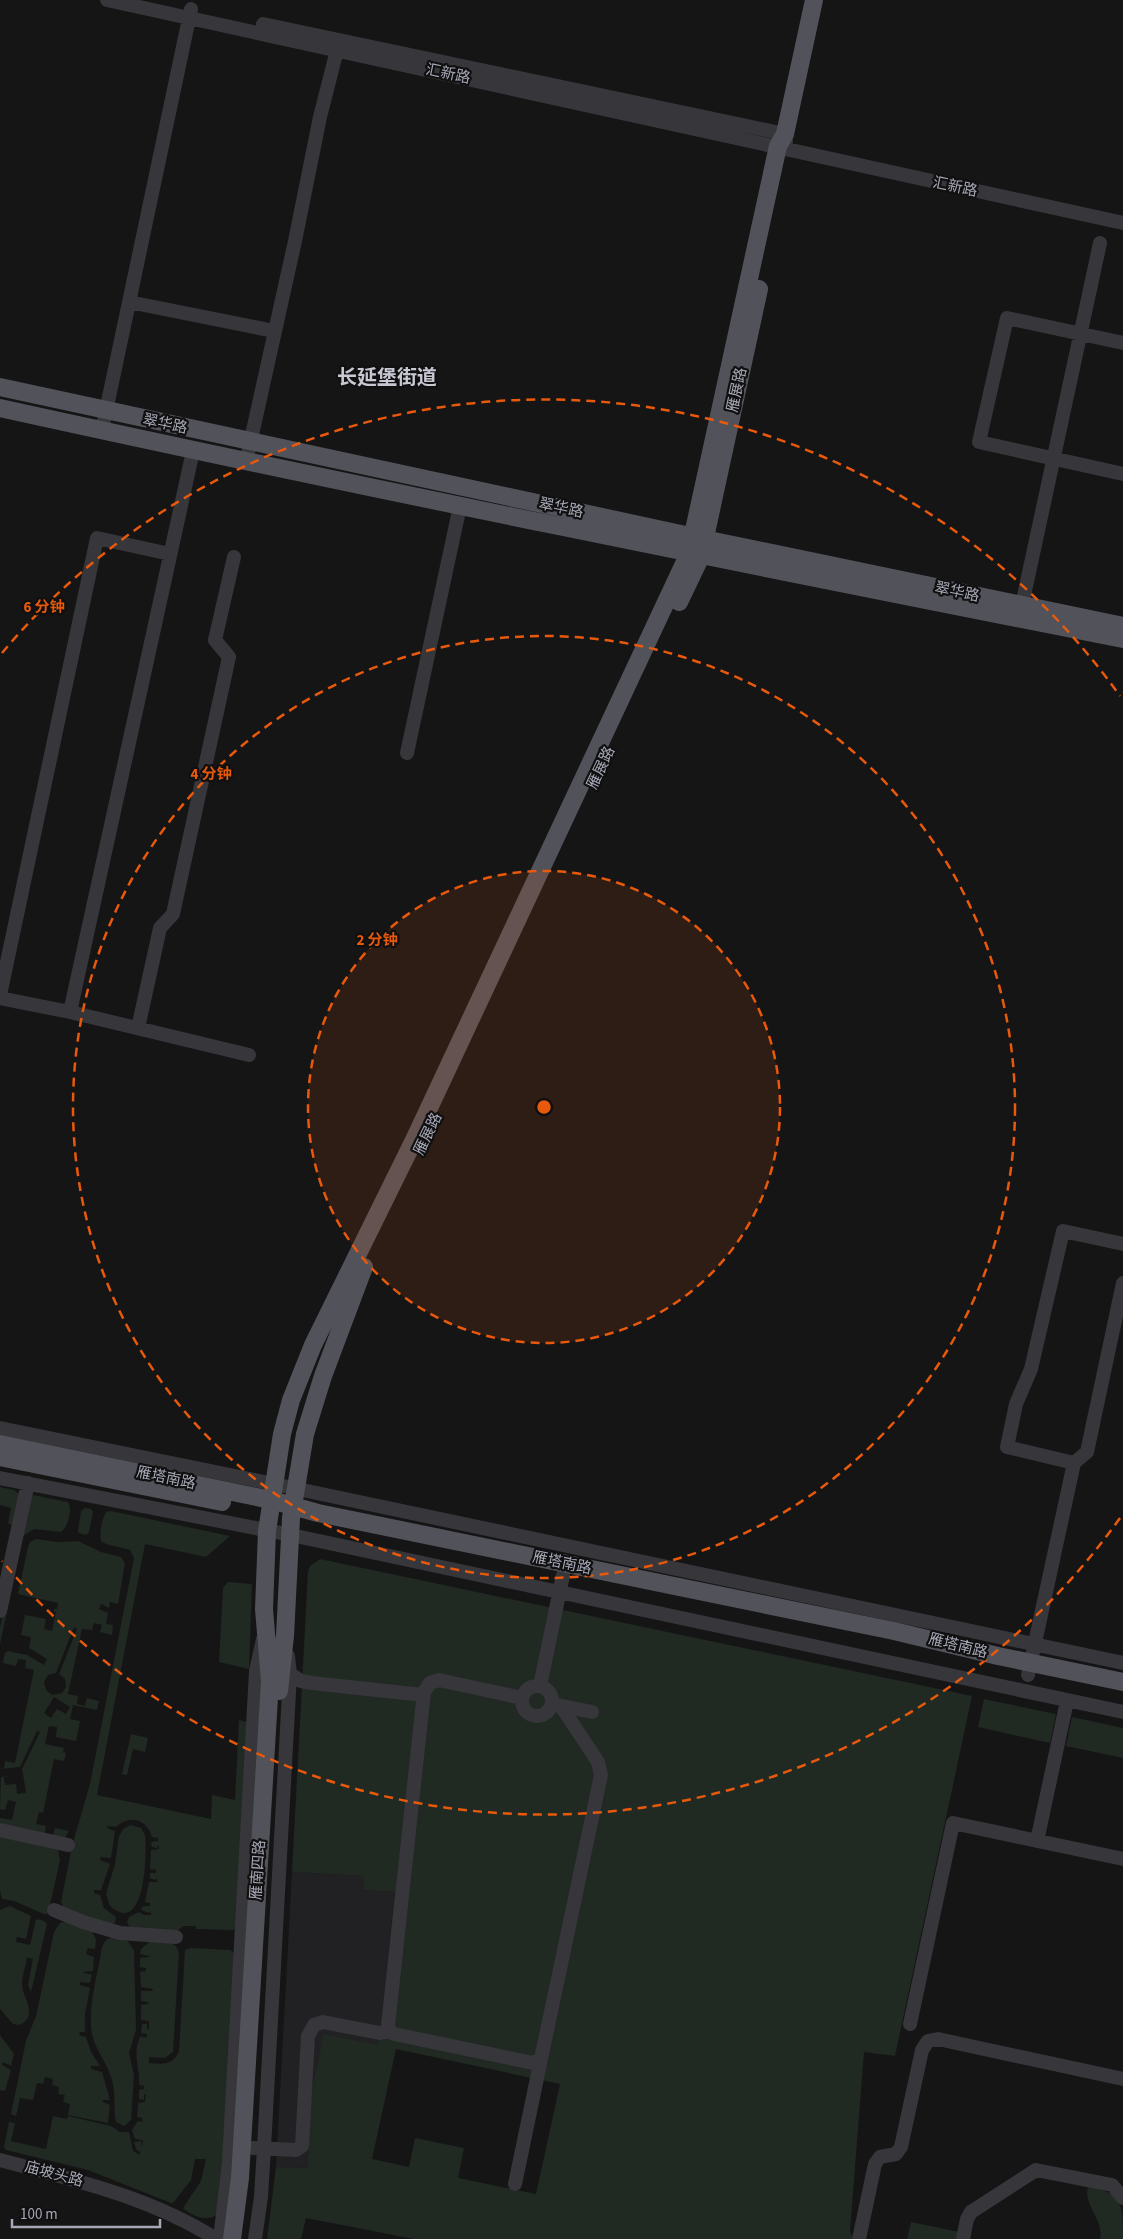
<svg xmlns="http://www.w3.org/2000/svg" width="1123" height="2239" font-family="'Source Sans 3','Noto Sans SC',sans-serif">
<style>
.built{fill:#212123}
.green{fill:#212923;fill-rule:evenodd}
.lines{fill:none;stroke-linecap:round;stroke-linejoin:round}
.minor{stroke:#36363b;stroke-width:14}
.major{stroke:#52525a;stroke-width:18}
.ring{fill:none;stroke:#e8590c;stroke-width:2.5;stroke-dasharray:9 6}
.labels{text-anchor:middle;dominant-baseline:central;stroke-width:4.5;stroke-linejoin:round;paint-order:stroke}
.street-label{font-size:15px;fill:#a7a8b6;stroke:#101011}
.district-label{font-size:20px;font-weight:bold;fill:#c8c8d2;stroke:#101011}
.centre{fill:#e8590c;stroke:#101011;stroke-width:2.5}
.ring-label{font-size:15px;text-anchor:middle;font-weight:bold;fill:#e8590c;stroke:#101011;stroke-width:4.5;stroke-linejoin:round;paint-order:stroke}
</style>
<rect width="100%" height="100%" fill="#151516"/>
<!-- built -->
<path class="built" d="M 292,1872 L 365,1876 L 364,1890 L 395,1892 L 378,2045 L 308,2168 L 276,2167 Z"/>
<!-- green -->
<path class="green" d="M 0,1487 L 14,1490 L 19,1494 L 15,1525 L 8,1524 L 11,1508 L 0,1505 Z
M 33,1495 L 68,1502 C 73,1509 68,1527 61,1532 L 34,1529 L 23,1536 L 0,1644 L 0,1628 L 27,1501 Z
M 85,1508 L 91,1509 L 93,1512 L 89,1532 L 86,1535 L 79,1533 L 78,1531 L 81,1511 Z
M 111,1511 L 230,1536 L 206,1557 L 145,1544 L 97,1795 L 211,1819 L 212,1795 L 235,1800 L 239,1720 L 247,1722 L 236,1927 L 233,1930 L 196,1929 L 196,1926 L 184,1926 L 175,1932 L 130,1928 L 127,1922 L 129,1917 L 139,1912 L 144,1915 L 151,1915 L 151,1911 L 150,1913 L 141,1910 L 143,1906 L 150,1906 L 150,1903 L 145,1902 L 149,1882 L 157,1882 L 157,1878 L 155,1880 L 150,1878 L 150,1873 L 156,1873 L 156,1870 L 150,1869 L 151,1850 L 159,1849 L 159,1845 L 157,1848 L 152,1847 L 151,1842 L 158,1841 L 158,1838 L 152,1837 C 147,1819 130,1814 116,1827 L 108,1826 L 107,1828 L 115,1831 L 111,1858 L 101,1857 L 100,1860 L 110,1864 L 101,1890 L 94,1890 L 94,1893 L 100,1895 L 104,1908 L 116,1917 L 115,1923 L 106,1925 L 64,1908 L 61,1902 L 72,1846 L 90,1784 L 134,1558 L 130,1550 L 106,1544 L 101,1541 C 99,1533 102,1519 106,1512 Z
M 36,1539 L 57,1542 L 78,1541 L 101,1552 L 121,1557 L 125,1563 L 118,1604 L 110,1602 L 109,1608 L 101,1604 L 99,1609 L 108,1613 L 106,1624 L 113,1625 L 112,1635 L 100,1632 L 102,1625 L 94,1623 L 92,1630 L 82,1629 L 68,1694 L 78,1696 L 77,1704 L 85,1706 L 87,1698 L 99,1701 L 97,1710 L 73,1705 L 70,1719 L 80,1721 L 76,1741 L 56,1737 L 57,1727 L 49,1726 L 45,1744 L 64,1748 L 63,1752 L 66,1753 L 64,1761 L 54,1759 L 43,1813 L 39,1812 L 36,1824 L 46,1826 L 45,1833 L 53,1835 L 55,1828 L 69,1831 L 65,1838 L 0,1826 L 0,1818 L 12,1820 L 16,1802 L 8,1800 L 5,1810 L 0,1809 L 1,1777 L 23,1774 L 22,1769 L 40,1732 L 37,1731 L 20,1767 L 0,1769 L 4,1768 L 5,1761 L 15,1763 L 34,1670 L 25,1668 L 26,1660 L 18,1659 L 16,1666 L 3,1663 L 5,1653 L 8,1651 L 27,1655 L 44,1665 L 47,1659 L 29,1648 L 31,1637 L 21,1635 L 25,1615 L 46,1619 L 44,1629 L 52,1631 L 56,1612 L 54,1612 L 54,1609 L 57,1609 L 58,1603 L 18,1594 L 28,1547 L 30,1542 ZM 74,1627 L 77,1629 L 59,1674 L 65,1679 L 66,1687 L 62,1693 L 52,1695 L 46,1690 L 44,1682 L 48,1675 L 56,1673 ZM 54,1697 L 70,1707 L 66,1714 L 57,1709 L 51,1718 L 44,1713 ZM 23,1774 L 26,1793 L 17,1794 L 16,1784 L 5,1785 L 4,1777 Z
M 320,1559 L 972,1696 L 895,2056 L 864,2052 L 850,2231 L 853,2239 L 414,2239 L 306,2218 L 301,2239 L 267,2239 L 276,2167 L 308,2168 L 311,2094 L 324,2034 L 378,2045 L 395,1892 L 364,1890 L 364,1876 L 292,1872 L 308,1572 L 310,1566 ZM 396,2049 L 560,2084 L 536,2194 L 458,2178 L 464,2148 L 415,2138 L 409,2167 L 372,2159 Z
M 228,1582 L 252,1584 L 249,1669 L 219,1662 L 223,1588 Z
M 984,1699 L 1056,1714 L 1050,1743 L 978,1727 Z
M 1072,1717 L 1123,1728 L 1123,1758 L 1066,1746 Z
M 131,1734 L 148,1738 L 145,1752 L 133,1749 L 127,1775 L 122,1774 Z
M 131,1825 L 141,1828 L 145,1835 C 147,1851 146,1938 110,1906 L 106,1894 L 115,1864 L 119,1836 L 124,1828 Z
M 0,1834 L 58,1850 L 60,1860 L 48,1914 L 44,1914 L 14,1901 L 2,1899 L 0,1891 Z
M 10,1906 L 31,1916 L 26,1939 L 17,1937 L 16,1942 L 30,1945 L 36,1919 L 44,1921 L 47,1924 L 31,1992 L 28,1985 L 33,1959 L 27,1957 C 26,1966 22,1976 22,1985 C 22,1996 40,2017 19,2025 L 13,2024 L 0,2009 L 0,1910 Z
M 66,1921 L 92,1931 L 96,1940 L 95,1949 L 88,1948 L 86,1954 L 94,1957 L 93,1971 L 82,1972 L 92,1975 L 90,1983 L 80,1982 L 80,1985 L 90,1988 L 85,2014 L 85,2032 L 80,2032 L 79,2035 L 86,2037 L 91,2052 L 100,2066 L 91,2066 L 91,2069 L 102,2072 L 110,2100 L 103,2100 L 103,2102 L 110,2105 L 108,2123 L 68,2115 L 70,2104 L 63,2102 L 65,2095 L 58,2094 L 59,2087 L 52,2085 L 53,2079 L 45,2077 L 43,2084 L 37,2083 L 33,2100 L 20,2098 L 16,2116 L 11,2114 L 26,2041 L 36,2016 L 54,1932 L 60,1923 Z
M 113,1937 L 127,1940 L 134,1950 L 136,2030 L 129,2053 L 134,2075 L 131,2120 L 124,2126 L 116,2122 C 113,2108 116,2094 112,2080 C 107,2061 92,2047 91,2027 C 89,2001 98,1973 102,1947 L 106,1940 Z
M 149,1942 C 161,1941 176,1939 179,1953 L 173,2052 L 165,2058 L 149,2057 L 149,2063 C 162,2064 173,2066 179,2051 L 185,1950 L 190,1948 L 230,1950 L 235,1954 L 223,2202 C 221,2205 220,2210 218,2213 C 209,2224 190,2215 183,2208 L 201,2181 L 206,2159 L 195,2159 L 191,2180 L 174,2202 L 171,2203 L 88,2170 L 6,2150 L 4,2147 L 9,2122 L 15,2123 L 11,2141 L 46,2149 L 53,2116 L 67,2119 L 68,2116 L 111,2126 L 120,2132 L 129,2132 L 133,2151 L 140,2155 L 140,2152 L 136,2149 L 134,2142 L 141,2141 L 142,2147 L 143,2140 L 135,2139 L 132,2130 L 137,2122 L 143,2121 L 142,2118 L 137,2117 L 138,2103 L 145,2102 L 146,2095 L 144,2094 L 144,2100 L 139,2099 L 139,2090 L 144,2089 L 144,2086 L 139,2085 C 140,2066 132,2055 140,2037 L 147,2037 L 147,2034 L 141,2033 L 142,2024 L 147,2024 L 147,2029 L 149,2029 L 149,2021 L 141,2020 L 141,2005 L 148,2004 L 149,2002 L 141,2001 L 141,1991 L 152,1991 L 153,1989 L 141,1987 L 140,1972 L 146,1971 L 146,1968 L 140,1967 L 140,1958 L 150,1957 L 149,1956 L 140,1954 L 141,1949 Z
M 0,2035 L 14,2054 L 11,2066 L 3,2062 L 2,2065 L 11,2070 L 5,2091 L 0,2090 Z
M 1088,2186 C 1123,2194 1123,2204 1123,2239 L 1100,2239 C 1104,2219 1083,2206 1088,2186 Z
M 911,2222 L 959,2232 L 957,2239 L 907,2239 Z"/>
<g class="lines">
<!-- minor -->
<path class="minor" d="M 107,0 L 1123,223
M 263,24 L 785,134 L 786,142
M 129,302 L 274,331
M 1123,343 L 1007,318 L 979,442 L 1123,474
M 102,430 L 191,9
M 246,462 L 295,241 L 320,117 L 337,50
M 1022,605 L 1100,243
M 407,753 L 460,506
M 0,995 L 97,538 L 170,554
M 0,998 L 70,1012 L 249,1055
M 70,1012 L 193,451
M 138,1028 L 160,928 L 173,914 L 229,657 L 215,640 L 234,557
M 0,1428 L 274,1484 L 1123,1663
M 1074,1463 L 1007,1447 L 1016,1404 L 1031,1369 L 1063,1231 L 1123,1244
M 0,1478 L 291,1535 L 1123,1712
M 0,1611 L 28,1483
M 290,1674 L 301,1681 L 312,1683 L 423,1695
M 1028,1675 L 1074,1463 L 1087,1452 L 1123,1283
M522 1701a15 15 0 1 1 30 0a15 15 0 1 1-30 0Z
M 540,1686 L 563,1575
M 522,1698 L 439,1680 L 430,1683 L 424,1692 L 388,2026 L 389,2031 L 394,2034 L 533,2063 L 541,2059 L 601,1775 L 598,1762 L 561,1706
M 558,1705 L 592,1712
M 0,1830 L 68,1845
M 1037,1841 L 1067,1701
M 54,1910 L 83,1922 L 120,1933 L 176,1937
M 910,2024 L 953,1823 L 1123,1859
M 253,2148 L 296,2150 L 302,2146 L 308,2036 L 314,2025 L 323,2022 L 380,2033 L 389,2031
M 0,2160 C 74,2180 150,2197 216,2239
M 515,2184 L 541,2059
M 220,2239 L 229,2162 L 256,1671 L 263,1639
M 255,2239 L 261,2197 L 264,2148 L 290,1674 L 288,1656
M 859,2239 L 875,2164 L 880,2157 L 896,2154 L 901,2147 L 922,2050 L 928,2041 L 938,2039 L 1123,2079
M 963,2239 L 967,2219 L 971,2212 L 1036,2170 L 1112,2185 L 1123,2198"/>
<!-- major -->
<path class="major" d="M 0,387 L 704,539 L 1123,626
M 0,408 C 373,490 748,565 1123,639
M 679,602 L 701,556 L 759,289
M 0,1444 L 271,1500 L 318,1513 L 894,1631 L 998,1656 L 1123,1682
M 0,1457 L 222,1502
M 279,1691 L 285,1636 L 291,1518 L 305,1434 L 323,1376 L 364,1267
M 232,2239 L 240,2178 L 270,1681 L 264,1609 L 267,1531 L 282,1434 L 291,1400 L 313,1345 L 415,1138 L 689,553 L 778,146 L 785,134 L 814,0"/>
</g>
<!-- distance rings -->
<circle cx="544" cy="1107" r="236" fill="#e8590c" fill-opacity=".12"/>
<g class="ring">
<circle cx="544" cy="1107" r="236"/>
<circle cx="544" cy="1107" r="471"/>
<path d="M1120 1518A707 707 0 0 1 2 1561M2 653A707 707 0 0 1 1120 696"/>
</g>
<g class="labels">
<!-- street labels -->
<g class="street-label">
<text transform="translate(448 74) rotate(12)">汇新路</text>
<text transform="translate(955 187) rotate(12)">汇新路</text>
<text transform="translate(737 390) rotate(-78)">雁展路</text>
<text transform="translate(165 424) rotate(12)">翠华路</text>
<text transform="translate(561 508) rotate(12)">翠华路</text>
<text transform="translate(957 592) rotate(12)">翠华路</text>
<text transform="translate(601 768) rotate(-65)">雁展路</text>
<text transform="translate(428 1134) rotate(-64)">雁展路</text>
<text transform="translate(166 1478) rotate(12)">雁塔南路</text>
<text transform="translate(562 1563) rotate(12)">雁塔南路</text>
<text transform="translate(958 1646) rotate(14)">雁塔南路</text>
<text transform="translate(258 1870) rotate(-86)">雁南四路</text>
<text transform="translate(54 2174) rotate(15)">庙坡头路</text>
</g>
<!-- district labels -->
<g class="district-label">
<text x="387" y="378">长延堡街道</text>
</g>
</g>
<circle cx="544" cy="1107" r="8" class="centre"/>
<g class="ring-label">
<text x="44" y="612">6 分钟</text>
<text x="211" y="779">4 分钟</text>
<text x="377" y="945">2 分钟</text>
</g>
<!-- scale -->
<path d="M12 2219v8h148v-8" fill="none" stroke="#a7a8b6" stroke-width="2.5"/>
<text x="20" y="2219" font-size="15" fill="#a7a8b6" stroke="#101011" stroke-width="4" paint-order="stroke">100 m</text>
</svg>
